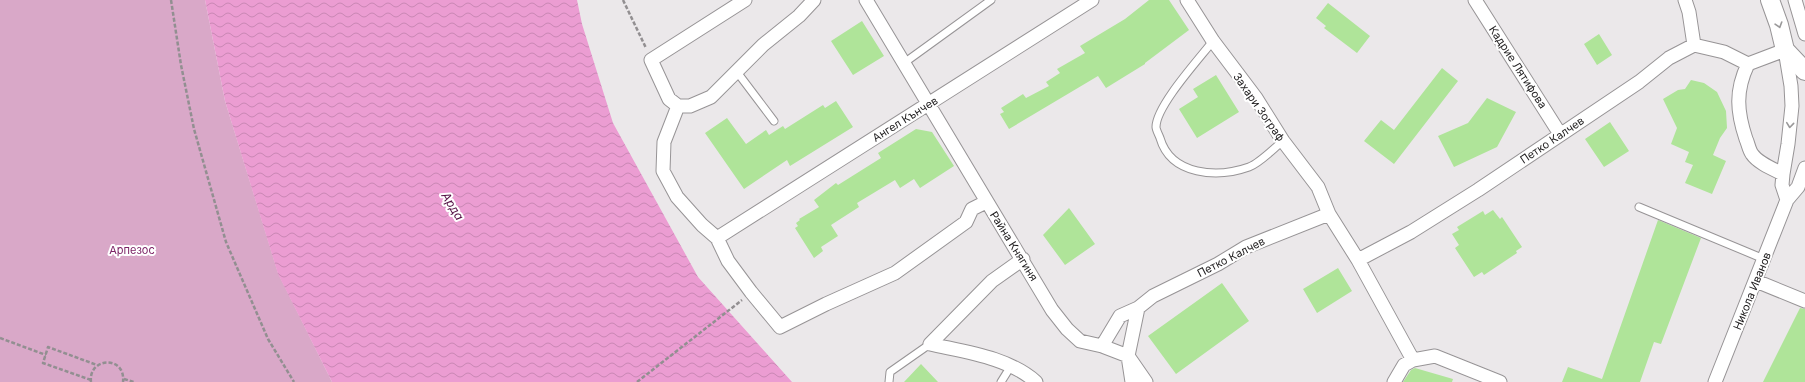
<svg xmlns="http://www.w3.org/2000/svg" width="1805" height="382" font-family="Inter,sans-serif">
<style>
.park{fill:#d9a8c8}
.water{fill:url(#water-waves)}
.building{fill:#afe499}
.lines{fill:none;stroke-linecap:round;stroke-linejoin:round}
.lane-casing{stroke:#979496;stroke-width:9}
.street-casing{stroke:#979496;stroke-width:15}
.secondary-casing{stroke:#979496;stroke-width:20}
.path{stroke:#928f91;stroke-width:2.5;stroke-dasharray:4 2;stroke-linecap:butt}
.lane{stroke:#fff;stroke-width:7}
.street{stroke:#fff;stroke-width:13}
.secondary{stroke:#fff;stroke-width:18}
.oneway{stroke:#9a999a}
.labels{text-anchor:middle;dominant-baseline:central;stroke-width:4;stroke-linejoin:round;paint-order:stroke}
.street-label{font-size:11px;fill:#1f1d1e;stroke:#fff}
.park-label{font-size:11px;fill:#7c2366;stroke:#fff}
.water-label{font-size:12px;font-style:italic;fill:#530f43;stroke:#fff}
</style>
<defs>
<pattern id="water-waves" width="16" height="10" patternUnits="userSpaceOnUse"><rect width="16" height="10" fill="#eb9dd2"/><path d="M0 5q4-4 8 0t8 0" fill="none" stroke="#c987b4"/></pattern>
</defs>
<rect width="100%" height="100%" fill="#ebe8ea"/>
<!-- park -->
<path class="park" d="M 0,0 L 205,0 L 225,101 L 278,273 L 332,382 L 0,382 Z"/>
<!-- water -->
<path class="water" d="M 205,0 L 577,0 L 582,24 L 613,123 L 698,277 L 792,382 L 332,382 L 278,274 L 225,101 Z"/>
<!-- building -->
<path class="building" d="M 1149,0 L 1169,0 L 1189,30 L 1145,63 L 1145,64 L 1106,88 L 1098,76 L 1009,129 L 1000,114 L 1004,112 L 1001,108 L 1023,94 L 1026,98 L 1049,86 L 1046,82 L 1060,73 L 1057,69 L 1085,53 L 1080,46 L 1125,19 Z
M 1328,3 L 1370,36 L 1357,53 L 1324,28 L 1326,26 L 1316,18 Z
M 862,21 L 884,56 L 853,75 L 831,41 Z
M 1599,34 L 1612,55 L 1597,65 L 1584,44 Z
M 1442,68 L 1458,81 L 1394,164 L 1364,141 L 1381,120 L 1394,130 Z
M 1216,75 L 1239,112 L 1197,138 L 1179,109 L 1198,97 L 1193,89 Z
M 1691,80 L 1704,83 L 1717,92 L 1726,111 L 1727,128 L 1720,138 L 1713,155 L 1726,161 L 1712,194 L 1685,183 L 1693,165 L 1685,162 L 1689,152 L 1671,144 L 1677,128 L 1663,99 L 1678,90 L 1685,89 Z
M 1487,98 L 1516,112 L 1497,147 L 1454,167 L 1438,136 L 1468,123 Z
M 836,101 L 853,127 L 790,166 L 787,160 L 744,189 L 705,133 L 727,118 L 746,144 L 766,130 L 769,135 L 783,126 L 785,129 L 823,105 L 825,108 Z
M 1610,122 L 1629,151 L 1604,167 L 1585,139 Z
M 916,129 L 932,132 L 954,166 L 920,188 L 914,179 L 900,188 L 895,180 L 857,203 L 859,207 L 831,225 L 838,236 L 821,247 L 823,251 L 814,258 L 795,228 L 798,226 L 796,223 L 800,220 L 799,219 L 819,207 L 814,200 L 836,183 L 838,185 L 881,158 L 878,153 Z
M 1069,208 L 1095,244 L 1065,265 L 1043,235 Z
M 1493,210 L 1500,219 L 1502,217 L 1522,247 L 1516,251 L 1517,253 L 1484,275 L 1482,272 L 1474,277 L 1455,248 L 1459,245 L 1452,234 L 1459,230 L 1457,227 L 1483,211 L 1485,215 Z
M 1658,220 L 1701,238 L 1661,344 L 1654,342 L 1640,382 L 1562,382 L 1568,367 L 1602,379 Z
M 1338,268 L 1352,291 L 1317,313 L 1303,289 Z
M 1222,283 L 1249,321 L 1176,374 L 1148,336 Z
M 1800,308 L 1805,309 L 1805,382 L 1763,382 Z
M 921,364 L 938,382 L 904,382 Z
M 1415,368 L 1453,379 L 1452,382 L 1403,382 L 1411,370 Z"/>
<g class="lines">
<!-- lane casing -->
<g class="lane-casing">
<path id="lane" d="M 1213,41 C 1199,59 1156,106 1156,127 C 1156,130 1159,135 1160,138 C 1171,176 1218,178 1249,167 C 1260,163 1274,148 1283,141
M 904,63 L 991,0
M 737,72 L 774,121
M 1639,207 L 1764,259
M 889,382 L 890,372 L 930,344
M 1001,382 L 1011,366"/>
</g>
<!-- street casing -->
<g class="street-casing">
<path id="street" d="M 745,0 L 651,60 L 669,99 L 678,106 L 690,106 L 711,97 L 763,45 L 799,16 L 814,0
M 866,0 L 1052,310 L 1067,329 L 1080,341 L 1102,346 L 1128,356 L 1132,382
M 1187,0 L 1213,41 L 1256,98 L 1283,141 L 1318,187 L 1329,214 L 1358,260 L 1413,360
M 1475,0 L 1560,134
M 1685,0 L 1689,12 L 1694,45
M 1795,0 L 1805,34
M 678,106 L 664,142 L 663,171 L 677,197 L 702,225 L 717,238 L 728,261 L 751,292 L 780,327 L 826,304 L 895,273 L 966,222 L 972,209 L 986,202
M 1783,174 C 1773,169 1758,163 1752,154 C 1749,150 1748,143 1746,139 C 1737,112 1735,91 1748,64 L 1785,50 L 1791,86 L 1792,106 L 1788,144 L 1783,174 L 1782,185 L 1787,200
M 717,238 L 1092,0
M 1358,260 L 1411,232 L 1478,190 L 1639,82 L 1669,58 L 1694,45 L 1724,52 L 1748,64
M 1756,281 L 1805,301
M 1138,308 L 1128,356 L 1146,382
M 930,344 L 992,281 L 1023,259
M 930,344 C 965,352 1008,357 1036,382
M 1102,346 L 1120,316 L 1138,308 L 1153,296 L 1218,264 L 1246,247 L 1329,214
M 1394,382 L 1404,365 L 1413,360 L 1435,356 L 1500,382
M 1715,382 L 1787,200 L 1798,187 L 1805,168"/>
</g>
<!-- secondary casing -->
<g class="secondary-casing">
<path id="secondary" d="M 1770,0 L 1779,25 L 1785,50 L 1805,71"/>
</g>
<!-- path -->
<path class="path" d="M 171,0 L 181,65 L 194,129 L 226,242 L 268,339 L 294,382
M 623,0 L 646,48
M 0,338 L 46,355
M 124,379 L 134,382
M 91,380 L 43,363 L 48,347 L 97,365
M 91,382 C 88,357 126,355 123,382
M 637,382 L 742,300"/>
<!-- lane -->
<use href="#lane" class="lane"/>
<!-- street -->
<use href="#street" class="street"/>
<!-- secondary -->
<use href="#secondary" class="secondary"/>
</g>
<!-- one-way arrows -->
<defs><path id="oneway-chevron" d="M-2-3.5L2.5 0L-2 3.5" fill="none" stroke-width="1.6" stroke-linecap="round" stroke-linejoin="round"/></defs>
<g class="oneway">
<use href="#oneway-chevron" transform="translate(1779 25) rotate(73)"/>
<use href="#oneway-chevron" transform="translate(1790 125) rotate(96)"/>
</g>
<g class="labels">
<!-- street labels -->
<g class="street-label">
<text transform="translate(1518 67) rotate(57)">Кадрие Лятифова</text>
<text transform="translate(1259 107) rotate(55)">Захари Зограф</text>
<text transform="translate(905 119) rotate(-32)">Ангел Кънчев</text>
<text transform="translate(1552 140) rotate(-34)">Петко Калчев</text>
<text transform="translate(1014 246) rotate(58)">Райна Княгиня</text>
<text transform="translate(1231 257) rotate(-27)">Петко Калчев</text>
<text transform="translate(1752 291) rotate(-68)">Никола Иванов</text>
</g>
<!-- park labels -->
<g class="park-label">
<text x="132" y="250">Арпезос</text>
</g>
<!-- water labels -->
<g class="water-label">
<text transform="translate(453 206) rotate(58)">Арда</text>
</g>
</g>
</svg>
